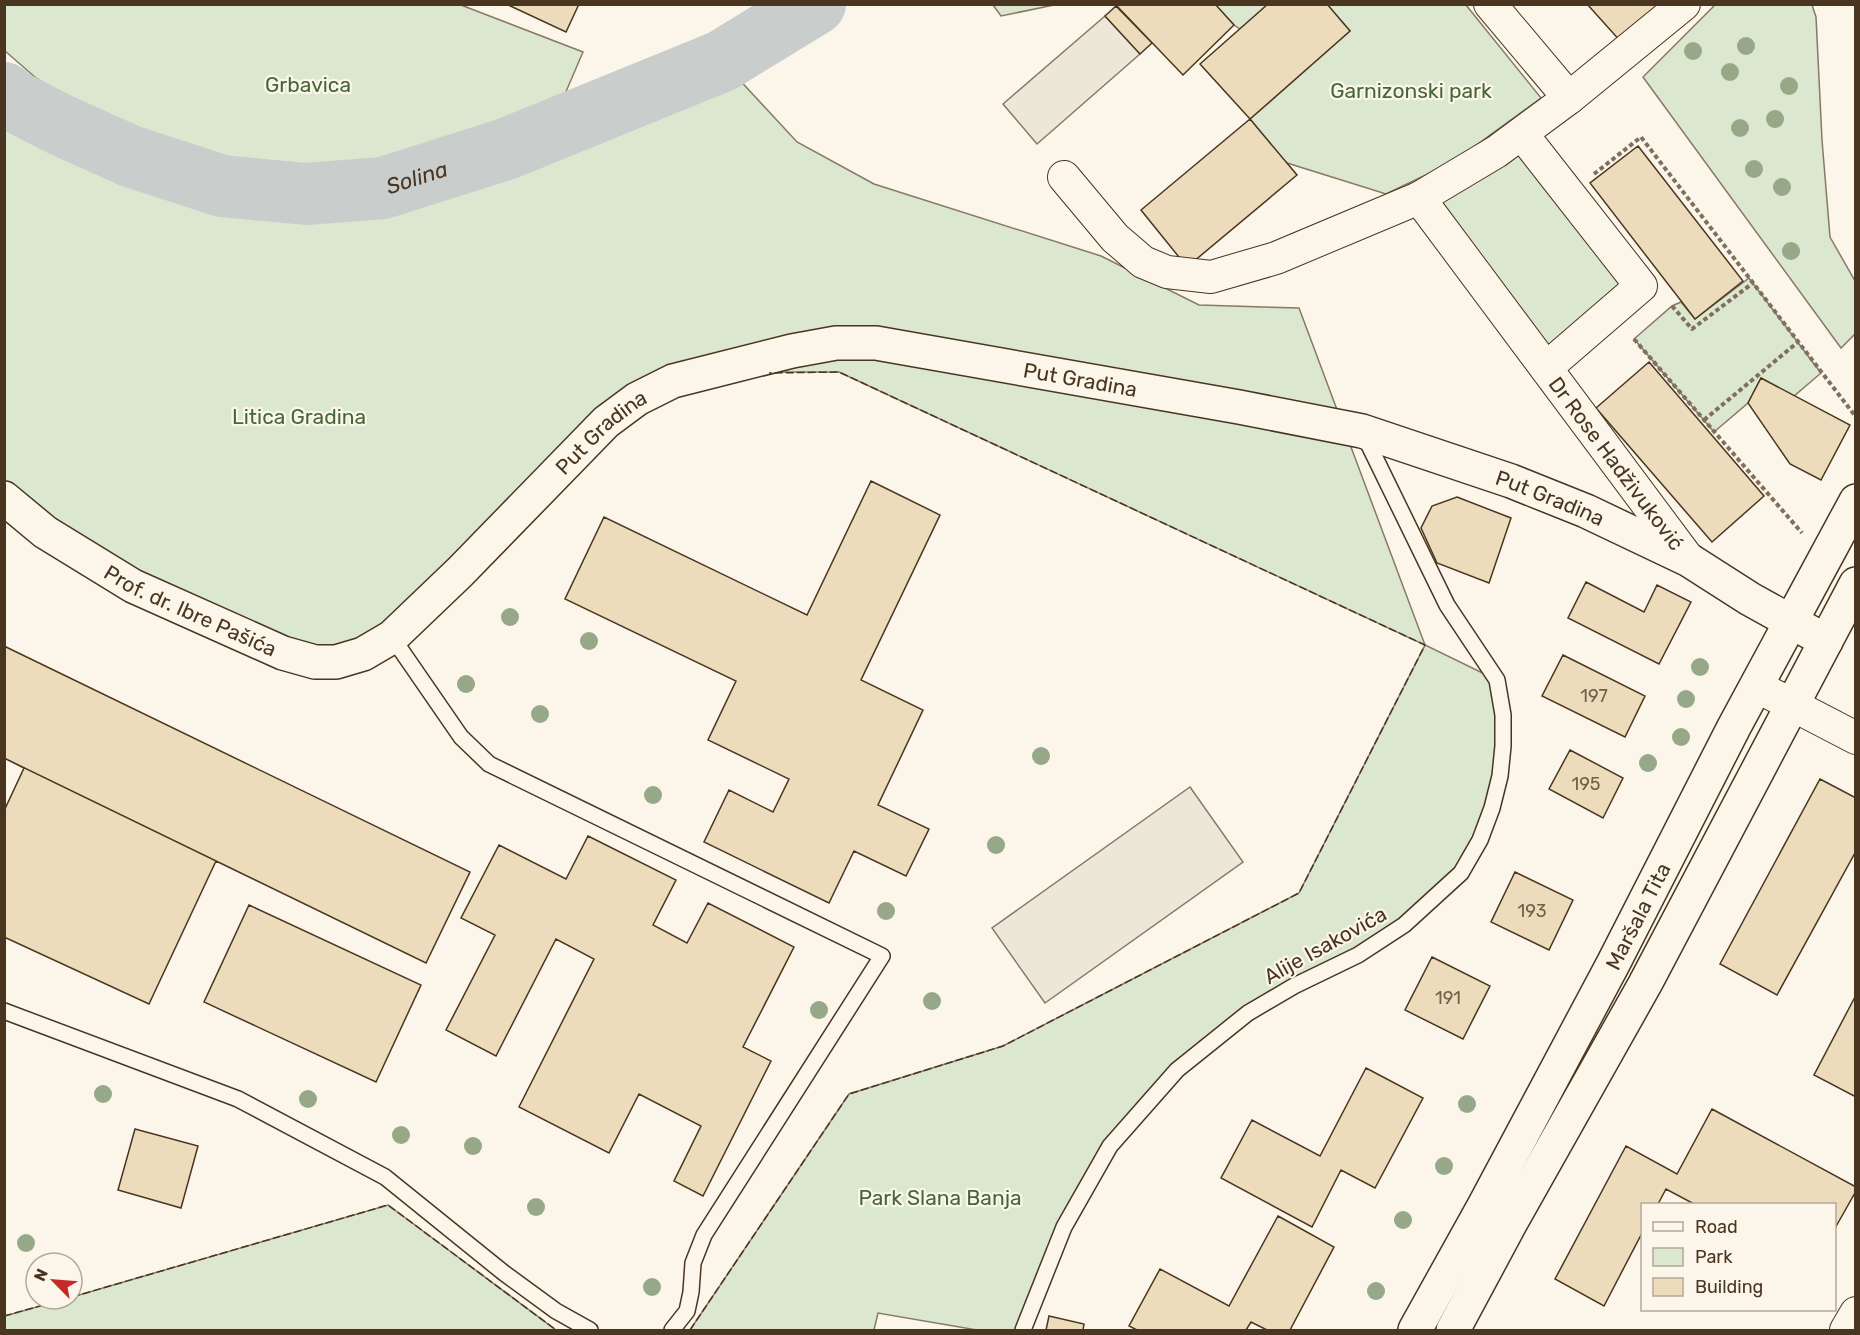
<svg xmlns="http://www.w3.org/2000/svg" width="1860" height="1335" font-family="Rubik,sans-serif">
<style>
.green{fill:#dce7d0;stroke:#887966;stroke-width:1.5}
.parking{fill:#ede7d9;stroke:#887966;stroke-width:1.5}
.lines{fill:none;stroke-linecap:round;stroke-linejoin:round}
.river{stroke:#c9cecd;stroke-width:62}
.building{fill:#ecdcbc;stroke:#4a3520;stroke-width:1.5}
.lane-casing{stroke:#4a3520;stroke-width:18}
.street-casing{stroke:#4a3520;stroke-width:34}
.secondary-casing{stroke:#4a3520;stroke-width:36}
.path{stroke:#7f6f5c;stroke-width:4;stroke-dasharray:4.5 3;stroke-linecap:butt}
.lane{stroke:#fbf6e9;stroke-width:15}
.street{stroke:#fbf6e9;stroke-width:32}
.secondary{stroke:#fbf6e9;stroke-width:33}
.fence{stroke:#4a3520;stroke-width:1.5;stroke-dasharray:8 3;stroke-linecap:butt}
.tree{fill:#96a887}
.labels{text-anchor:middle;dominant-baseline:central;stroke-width:4.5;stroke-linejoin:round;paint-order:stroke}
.number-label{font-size:18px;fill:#725f47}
.park-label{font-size:21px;fill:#436837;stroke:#fbf6e9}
.street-label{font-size:21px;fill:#4a3520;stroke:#fbf6e9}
.water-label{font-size:22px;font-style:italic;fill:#4a3520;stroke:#fbf6e9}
</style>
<rect width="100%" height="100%" fill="#fbf6e9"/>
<!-- green -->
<path class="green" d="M 4,5 L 461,5 L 583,52 L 559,108 L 477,133 L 376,159 L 318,165 L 238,161 L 192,154 L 131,134 L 100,120 L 36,78 L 5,51 Z
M 993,5 L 1054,5 L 1001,16 Z
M 1215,5 L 1268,5 L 1240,29 L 1234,25 Z
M 1327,5 L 1466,5 L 1541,98 L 1453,162 L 1386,194 L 1284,162 L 1250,119 L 1350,31 Z
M 1715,5 L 1812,5 L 1816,17 L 1822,140 L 1830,237 L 1855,281 L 1855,334 L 1841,348 L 1643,77 Z
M 722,61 L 797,142 L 874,184 L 1101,256 L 1199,305 L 1299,308 L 1425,645 L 1497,680 L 1500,776 L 1461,873 L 1404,925 L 1294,986 L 1177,1070 L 1110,1146 L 1023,1330 L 977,1330 L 878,1313 L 874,1330 L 690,1330 L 849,1094 L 1003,1046 L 1299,893 L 1425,645 L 839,372 L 706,372 L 673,381 L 392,637 L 283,653 L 5,498 L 4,93 L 16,102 L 61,125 L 130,156 L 222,186 L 306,194 L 383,188 L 506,149 Z
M 1522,134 L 1641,286 L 1546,368 L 1419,198 Z
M 1749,278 L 1821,373 L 1794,396 L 1761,378 L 1748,403 L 1714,432 L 1634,339 L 1672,306 L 1681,302 L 1695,319 Z
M 388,1205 L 556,1330 L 5,1330 L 5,1316 L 65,1299 L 72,1299 L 72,1297 Z"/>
<!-- parking -->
<path class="parking" d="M 1105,16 L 1140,54 L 1037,144 L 1003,104 Z
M 1190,787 L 1243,862 L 1045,1003 L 992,928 Z"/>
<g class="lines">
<!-- river -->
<path class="river" id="s1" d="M 4,93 L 16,102 L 61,125 L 130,156 L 222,186 L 306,194 L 383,188 L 506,149 L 722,61 L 815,4"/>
</g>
<!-- building -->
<path class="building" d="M 506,4 L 579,4 L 566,32 Z
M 1115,4 L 1215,4 L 1234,25 L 1183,75 Z
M 1268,4 L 1327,4 L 1350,31 L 1250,119 L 1200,64 Z
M 1587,4 L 1663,4 L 1622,43 Z
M 1116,6 L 1152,43 L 1140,54 L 1105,16 Z
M 1250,119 L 1297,175 L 1187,267 L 1141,210 Z
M 1638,146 L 1743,281 L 1695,319 L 1590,183 Z
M 1649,362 L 1764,496 L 1712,542 L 1596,408 Z
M 1761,378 L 1850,425 L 1821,480 L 1790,464 L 1748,403 Z
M 871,481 L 940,515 L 861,680 L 923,710 L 878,805 L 929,829 L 906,876 L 854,851 L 829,903 L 704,842 L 729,790 L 773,812 L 789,779 L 708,740 L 736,681 L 565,599 L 604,517 L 807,615 Z
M 1457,497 L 1511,518 L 1489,583 L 1437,563 L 1421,528 L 1432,506 Z
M 1586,582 L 1644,612 L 1657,585 L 1691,602 L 1659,664 L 1568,618 Z
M 4,646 L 470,872 L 426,963 L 216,861 L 149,1004 L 4,937 L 4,811 L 24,768 L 4,758 Z
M 4,646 L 470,872 L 426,963 L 4,758 Z
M 1563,655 L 1645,696 L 1625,737 L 1542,696 Z
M 1570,750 L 1623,778 L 1603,818 L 1549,789 Z
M 1820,779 L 1856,798 L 1856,851 L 1777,995 L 1720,964 Z
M 588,836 L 676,880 L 653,925 L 687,943 L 708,903 L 794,947 L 743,1047 L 771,1061 L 703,1196 L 674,1181 L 701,1126 L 639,1094 L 609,1153 L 519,1107 L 594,959 L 556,939 L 496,1056 L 446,1030 L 495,935 L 461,918 L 499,845 L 566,879 Z
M 1515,872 L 1573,900 L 1549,950 L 1491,922 Z
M 249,905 L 421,985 L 376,1082 L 204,1002 Z
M 1432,957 L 1490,986 L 1463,1039 L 1405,1010 Z
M 1856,995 L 1856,1097 L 1814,1075 Z
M 1366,1068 L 1423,1098 L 1375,1188 L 1341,1170 L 1312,1227 L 1221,1178 L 1252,1120 L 1320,1156 Z
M 1712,1109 L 1856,1187 L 1856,1191 L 1834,1230 L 1834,1204 L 1694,1204 L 1666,1189 L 1658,1204 L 1642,1204 L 1642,1233 L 1604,1306 L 1555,1279 L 1626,1146 L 1677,1174 Z
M 135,1129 L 198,1146 L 181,1208 L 118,1190 Z
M 1278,1216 L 1334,1247 L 1290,1330 L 1267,1330 L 1251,1322 L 1246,1330 L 1137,1330 L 1129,1326 L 1160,1269 L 1229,1306 Z
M 1049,1316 L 1084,1324 L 1083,1330 L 1046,1330 Z"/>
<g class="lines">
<!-- lane casing -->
<g class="lane-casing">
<path id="lane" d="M 392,637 L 461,737 L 489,764 L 882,956 L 704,1235 L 693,1263 L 691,1292 L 687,1311 L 672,1330
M 4,1011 L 238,1099 L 385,1177 L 504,1273 L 556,1311 L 590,1330
M 1023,1330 L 1064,1227 L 1110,1146 L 1177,1070 L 1248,1013 L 1294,986 L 1358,955 L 1404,925 L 1461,873 L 1480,840 L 1492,808 L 1500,776 L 1503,746 L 1503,715 L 1497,680 L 1447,605 L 1364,435"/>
</g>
<!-- street casing -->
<g class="street-casing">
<g id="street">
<path id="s2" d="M 1490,4 L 1569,98 L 1496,152 L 1419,198 L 1689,560"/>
<path d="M 1569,98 L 1684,4"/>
<path d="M 1522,134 L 1641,286 L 1546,368"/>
<path d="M 1064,177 L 1115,238 L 1143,262 L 1167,272 L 1211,277 L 1276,258 L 1419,198"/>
<path d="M 1756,686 L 1856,738"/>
<path d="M 1846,1330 L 1856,1313"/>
</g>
</g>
<!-- secondary casing -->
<g class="secondary-casing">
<g id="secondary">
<path id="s3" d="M 4,498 L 45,532 L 133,586 L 283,653 L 315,662 L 336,662 L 363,654 L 392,637 L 460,572 L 606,422 L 637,399 L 673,381 L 792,351 L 836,343 L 876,343 L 1239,407 L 1362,431 L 1511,481 L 1586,511 L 1689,560 L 1750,599 L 1826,641"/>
<path id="s4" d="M 1415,1330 L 1484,1206 L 1613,964 L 1734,727 L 1856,501"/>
<path d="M 1453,1330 L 1511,1222 L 1645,984 L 1856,584"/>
</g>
</g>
<!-- path -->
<path class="path" d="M 1594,174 L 1641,137 L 1856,417
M 1672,306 L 1692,329 L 1753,283
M 1634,339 L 1802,533
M 1704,420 L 1798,342"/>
<!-- lane -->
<use href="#lane" class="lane"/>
<!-- street -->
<use href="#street" class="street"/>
<!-- secondary -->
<use href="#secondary" class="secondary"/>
<!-- fence -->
<path class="fence" d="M 72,1297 L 388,1205 L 556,1330
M 4,1316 L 65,1299
M 690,1330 L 849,1094 L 1003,1046 L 1299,893 L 1425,645 L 839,372 L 769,373"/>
</g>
<!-- trees -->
<g class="tree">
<circle cx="1746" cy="46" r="9"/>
<circle cx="1693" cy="51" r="9"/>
<circle cx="1730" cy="72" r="9"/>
<circle cx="1789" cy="86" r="9"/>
<circle cx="1775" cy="119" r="9"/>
<circle cx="1740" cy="128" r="9"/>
<circle cx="1754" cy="169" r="9"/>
<circle cx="1782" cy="187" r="9"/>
<circle cx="1791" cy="251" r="9"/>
<circle cx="510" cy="617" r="9"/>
<circle cx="589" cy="641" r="9"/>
<circle cx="1700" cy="667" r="9"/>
<circle cx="466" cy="684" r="9"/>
<circle cx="1686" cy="699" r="9"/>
<circle cx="540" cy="714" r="9"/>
<circle cx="1681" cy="737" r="9"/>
<circle cx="1041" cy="756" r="9"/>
<circle cx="1648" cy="763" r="9"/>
<circle cx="653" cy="795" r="9"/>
<circle cx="996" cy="845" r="9"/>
<circle cx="886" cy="911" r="9"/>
<circle cx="932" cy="1001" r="9"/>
<circle cx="819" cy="1010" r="9"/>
<circle cx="103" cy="1094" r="9"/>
<circle cx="308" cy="1099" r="9"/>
<circle cx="1467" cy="1104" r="9"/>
<circle cx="401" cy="1135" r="9"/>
<circle cx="473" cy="1146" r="9"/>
<circle cx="1444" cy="1166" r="9"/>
<circle cx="536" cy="1207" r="9"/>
<circle cx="1403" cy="1220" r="9"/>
<circle cx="26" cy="1243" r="9"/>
<circle cx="652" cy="1287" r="9"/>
<circle cx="1376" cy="1291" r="9"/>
</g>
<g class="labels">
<!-- number labels -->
<g class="number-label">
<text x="1594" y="696">197</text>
<text x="1586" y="784">195</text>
<text x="1532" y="911">193</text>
<text x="1448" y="998">191</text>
</g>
<!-- park labels -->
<g class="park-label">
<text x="308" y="84">Grbavica</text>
<text x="1411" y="90">Garnizonski park</text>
<text x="299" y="416">Litica Gradina</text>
<text x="940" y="1197">Park Slana Banja</text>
</g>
<!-- street labels -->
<g class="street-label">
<text stroke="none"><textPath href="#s3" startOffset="1234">Put Gradina</textPath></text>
<text stroke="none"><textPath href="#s3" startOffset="730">Put Gradina</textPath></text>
<text stroke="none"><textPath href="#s2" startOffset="634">Dr Rose Hadživuković</textPath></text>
<text stroke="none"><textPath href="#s3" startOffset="1720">Put Gradina</textPath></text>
<text stroke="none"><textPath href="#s3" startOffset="219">Prof. dr. Ibre Pašića</textPath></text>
<text stroke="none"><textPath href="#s4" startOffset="470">Maršala Tita</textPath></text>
<text transform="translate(1325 945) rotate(-29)">Alije Isakovića</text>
</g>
<!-- water labels -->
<g class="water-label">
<text stroke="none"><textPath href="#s1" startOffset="435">Solina</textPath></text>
</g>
</g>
<!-- border -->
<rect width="1860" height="1335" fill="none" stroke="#4a3520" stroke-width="12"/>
<!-- legend -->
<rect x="1641" y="1203" width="195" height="108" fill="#fbf6e9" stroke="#b4a999" stroke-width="1.5"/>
<rect x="1653" y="1222" width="30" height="9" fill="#fbf6e9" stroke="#b4a999" stroke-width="1.5"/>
<text x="1695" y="1233" font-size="18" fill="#4a3520">Road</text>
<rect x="1653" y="1248" width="30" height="18" fill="#dce7d0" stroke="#b4a999" stroke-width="1.5"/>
<text x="1695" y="1263" font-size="18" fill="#4a3520">Park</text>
<rect x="1653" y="1278" width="30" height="18" fill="#ecdcbc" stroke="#b4a999" stroke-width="1.5"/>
<text x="1695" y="1293" font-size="18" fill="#4a3520">Building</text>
<!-- north arrow -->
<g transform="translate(54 1281) rotate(295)"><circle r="28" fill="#fbf6e9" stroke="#b4a999" stroke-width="1.5"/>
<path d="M0-4.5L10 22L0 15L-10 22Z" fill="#c62828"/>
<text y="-9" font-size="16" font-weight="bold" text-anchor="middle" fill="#4a3520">N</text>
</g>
</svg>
